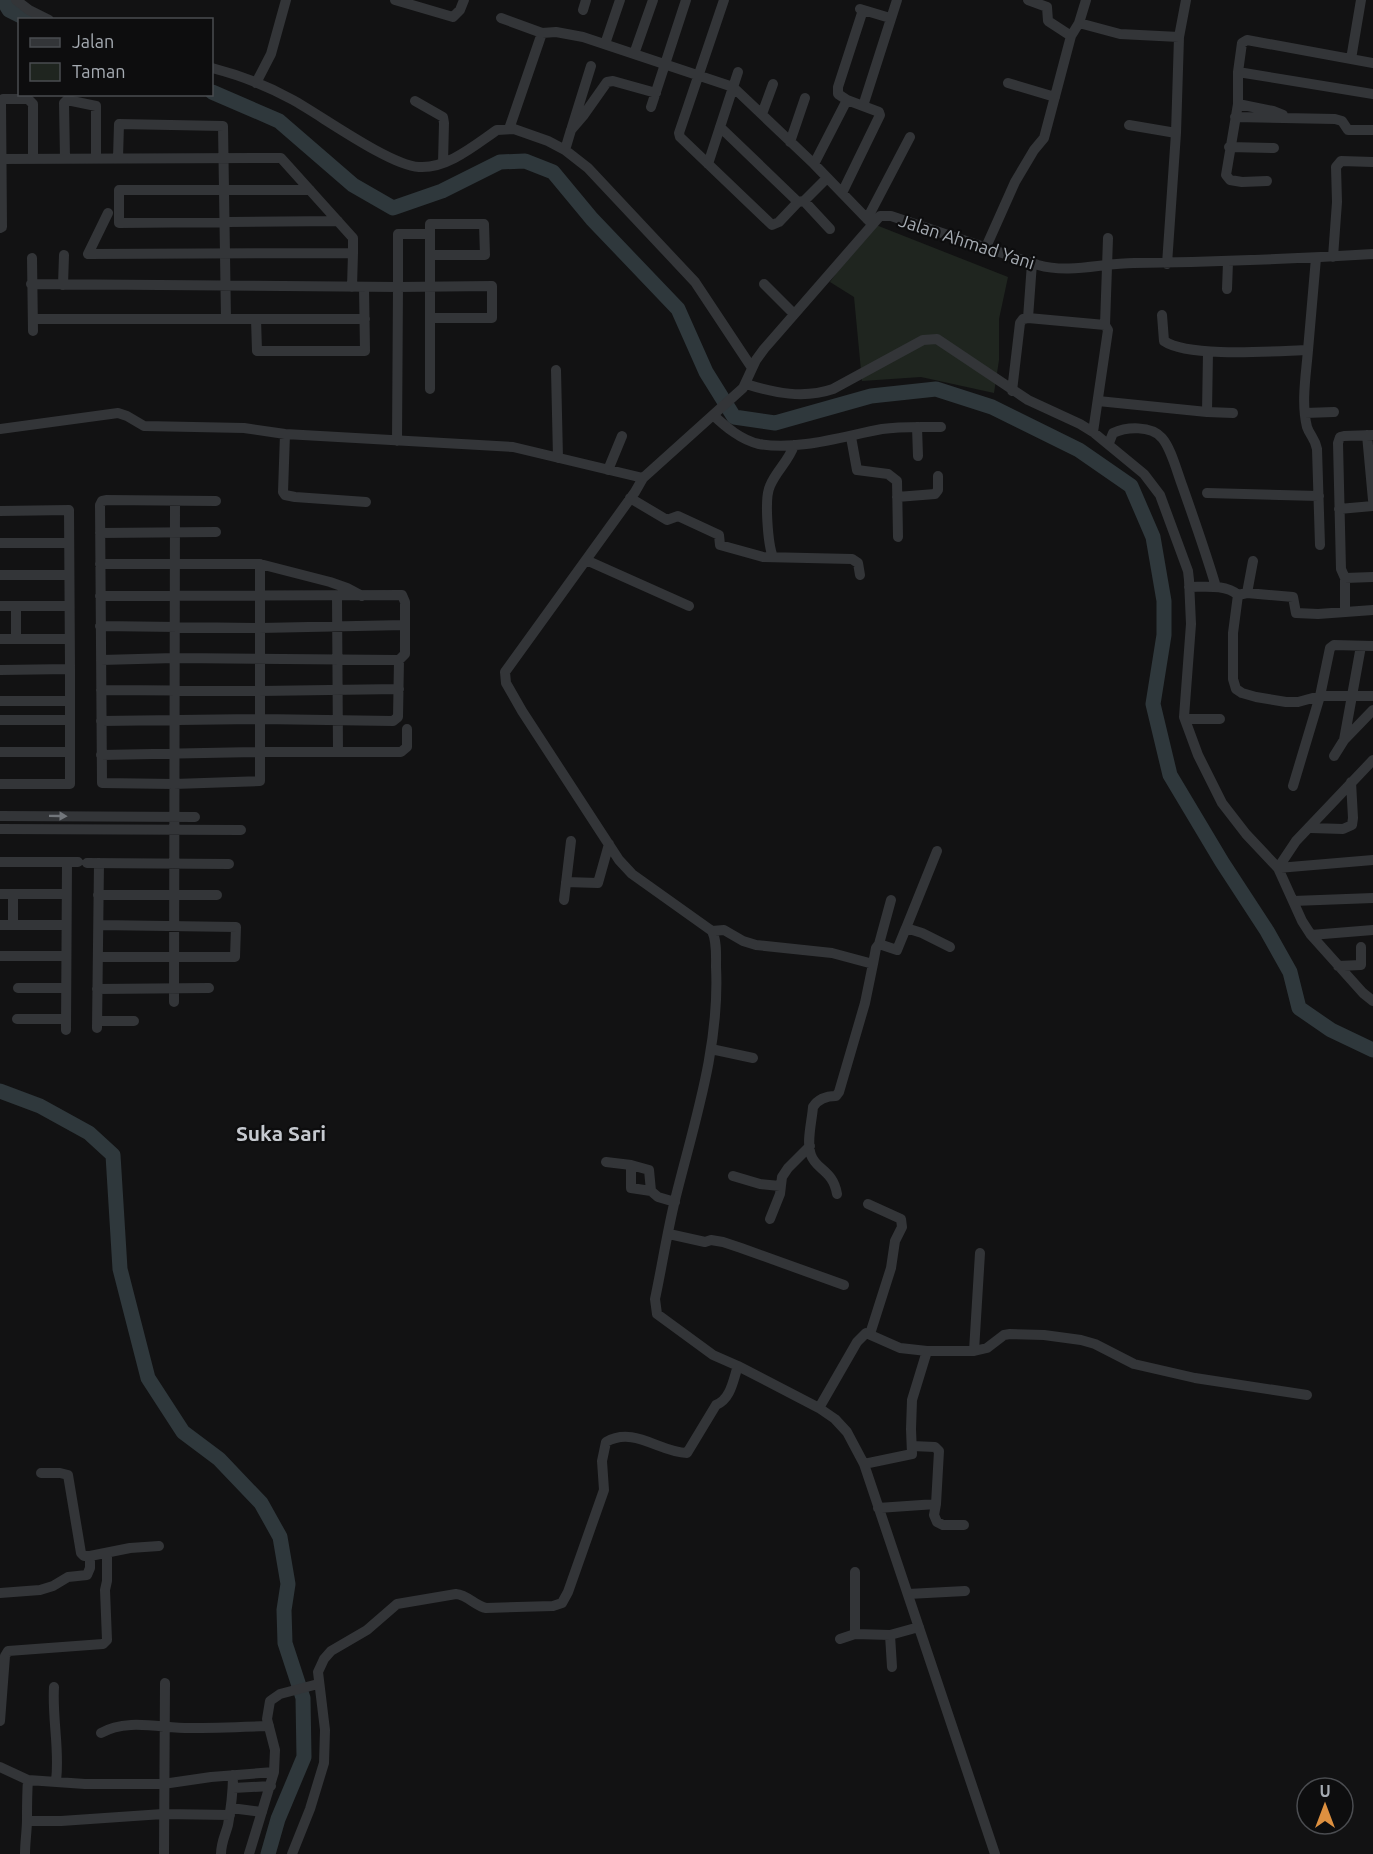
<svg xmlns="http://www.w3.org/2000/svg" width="1373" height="1854" font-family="Ubuntu,sans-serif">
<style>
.green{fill:#1f251f}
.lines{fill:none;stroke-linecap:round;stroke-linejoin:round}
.river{stroke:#2f383c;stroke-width:15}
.minor{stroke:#333538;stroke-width:10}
.oneway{fill:#72767b}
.labels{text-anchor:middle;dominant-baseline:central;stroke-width:4.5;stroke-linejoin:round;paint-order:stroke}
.street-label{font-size:18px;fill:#a5abb2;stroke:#0d0d0e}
.quarter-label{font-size:21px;font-weight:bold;fill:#c5c9cf;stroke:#0d0d0e}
</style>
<rect width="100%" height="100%" fill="#121213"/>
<!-- green -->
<path class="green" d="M 871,223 L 1008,277 L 999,319 L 999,360 L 994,393 L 921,377 L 862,381 L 854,297 L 830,282 Z"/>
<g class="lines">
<!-- river -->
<path class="river" d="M 3,0 L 9,10 L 29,20
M 212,92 L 279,121 L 353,185 L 393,208 L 442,191 L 500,162 L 525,161 L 553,172 L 592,219 L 678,309 L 706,372 L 734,417 L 775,423 L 871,396 L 936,389 L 992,407 L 1079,450 L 1131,486 L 1153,537 L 1164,601 L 1164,635 L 1153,704 L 1170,775 L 1222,862 L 1267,931 L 1290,972 L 1299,1008 L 1331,1030 L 1373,1050
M 0,1091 L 40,1106 L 89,1133 L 113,1155 L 120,1269 L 148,1378 L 183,1432 L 219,1459 L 261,1503 L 280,1537 L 288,1584 L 284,1610 L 285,1643 L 303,1698 L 304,1757 L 278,1819 L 268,1854"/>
<!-- minor -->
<path class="minor" d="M 16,0 L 29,10 L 49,20
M 395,0 L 453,17 L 460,10 L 464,0
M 724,0 L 679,133 L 680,137 L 772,225 L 779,222 L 798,202 L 804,201 L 826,179
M 1028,0 L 1047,7 L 1048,21 L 1071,36
M 860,9 L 890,18
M 583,10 L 586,0
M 501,18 L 542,33
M 1079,23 L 1120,34 L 1179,37
M 605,44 L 620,0
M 634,54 L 653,0
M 1351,59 L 1361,0
M 212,68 C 239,75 268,86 293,100 C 322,116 389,165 419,167 C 447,169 475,145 497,130 L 514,129 L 548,141 L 565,150 L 588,168 L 695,282 L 752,368
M 1238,72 L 1373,94
M 256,83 L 271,54 L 286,0
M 1008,83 L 1055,97
M 415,101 L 443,117 L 444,123 L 443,163
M 1238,104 L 1273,111 L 1283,115
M 863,106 L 897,0
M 651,107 L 686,0
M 762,114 L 773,84
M 1235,117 L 1335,119 L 1342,121 L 1348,130 L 1373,130
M 1129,125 L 1176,133
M 572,127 L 591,66
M 720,127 L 798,202
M 509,129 L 542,33 L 556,32 L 583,37 L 733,87 L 814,164 L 872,224
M 790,142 L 805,98
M 1229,147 L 1274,148
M 565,150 L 571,130 L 583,116 L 607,82 L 613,81 L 656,93
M 65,158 L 64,103 L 67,100 L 96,106 L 96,158
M 118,158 L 119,124 L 223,126 L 226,319
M 0,159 L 281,158 L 353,238 L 353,253
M 708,164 L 738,72
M 814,164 L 847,100
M 1267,181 L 1242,182 L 1230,180 L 1226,175 L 1238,104 L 1238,72 L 1242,43 L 1247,40 L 1373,63
M 310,190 L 119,190 L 119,223 L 338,221
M 842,193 L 880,115 L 879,112 L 847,100 L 838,94 L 838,87 L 863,10
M 804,201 L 830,229
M 108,213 L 88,254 L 353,253 L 352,287
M 867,219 L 910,137
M 0,228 L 2,227 L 1,101 L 3,99 L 28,99 L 33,104 L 33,159
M 430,234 L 398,234 L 398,287 L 492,286 L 492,318 L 430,318
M 986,247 L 1015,182 L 1034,150 L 1044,138 L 1071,36 L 1079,23 L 1086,0
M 430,255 L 485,255 L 484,224 L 430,224 L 430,389
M 1333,257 L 1337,202 L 1336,167 L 1341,161 L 1373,162
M 32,258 L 33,331
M 1167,264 L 1176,133 L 1179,37 L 1186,0
M 31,284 L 398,287 L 397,441
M 764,284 L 794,314
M 63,285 L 64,255
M 1227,289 L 1228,262
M 1162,315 L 1164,341 C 1189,358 1275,351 1308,350 L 1316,258
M 1028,318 L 1105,325
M 33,319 L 365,319
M 256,319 L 257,351 L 365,351 L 364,287
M 1308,350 C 1306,375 1301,403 1307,427 C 1310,436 1315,438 1317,449 L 1320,545
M 1208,352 L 1207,412 L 1233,413
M 556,370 L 558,458
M 746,384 C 774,393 804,399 833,389 L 923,340 L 937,339 L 1028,400 L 1080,424 L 1093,432 L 1144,474 L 1160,495 L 1188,571 L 1189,580 L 1191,624 L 1184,717 L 1198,755 L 1222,803 L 1246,834 L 1278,868 L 1302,921 L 1311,935 L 1363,993 L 1373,1001
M 1012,391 L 1020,323 L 1023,319 L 1028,318 L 1032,263
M 1098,401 L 1207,412
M 1305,413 L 1334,412
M 713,415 C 726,427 741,440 759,444 C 798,451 844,436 882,429 C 901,426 922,427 941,427
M 917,427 L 918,456
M 0,429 L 118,413 L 127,416 L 144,426 L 244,428 L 285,434 L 513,447 L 643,478
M 1093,432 L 1108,330 L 1105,325 L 1108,238
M 285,434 L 283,492 L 285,495 L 295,497 L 366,502
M 1367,435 L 1373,500
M 851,437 L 857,470 L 888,474 L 897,481 L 898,537
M 1109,443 L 1113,433 C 1126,427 1151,425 1162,438 C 1171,448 1177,472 1182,485 C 1194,519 1206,553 1216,587
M 608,470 L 622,436
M 1207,493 L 1319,496
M 897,497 L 935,494 L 938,490 L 938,476
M 630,498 L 667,520 L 678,516 L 719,535 L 720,545 L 763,557 L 852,559 L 858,563 L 860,575
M 216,501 L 107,500 L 102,501 L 100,505 L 102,783 L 174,784 L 260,781 L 260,564
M 1339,509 L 1373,506
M 0,511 L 69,510 L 70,669 L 0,670
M 100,533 L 216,532
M 0,543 L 69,543
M 773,557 C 768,545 764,498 770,486 C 776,471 789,461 794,445
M 586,560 L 689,606
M 100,564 L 260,564 L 330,582 L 347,588 L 362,596
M 0,575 L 69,575
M 1345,578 L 1373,577
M 1189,587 C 1204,587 1226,584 1238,595 L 1233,633 L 1233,679 L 1236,689 L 1242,693 L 1256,697 L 1286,702 L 1298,702 L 1320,696 L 1373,696
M 1247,593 L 1253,561
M 1238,595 L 1247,593 L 1293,597 L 1296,613 L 1318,614 L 1373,610
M 100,596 L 402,595 L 405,602 L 405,654 L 399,660 L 398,717 L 393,721 L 261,719 L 101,721
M 337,597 L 338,752
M 0,606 L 69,606
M 16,606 L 16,639 L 69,639
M 1345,612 L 1345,578 L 1341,569 L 1338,443 L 1340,437 L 1344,436 L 1373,435
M 100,626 L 260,628 L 405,625
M 0,639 L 16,639
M 101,660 L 175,658 L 399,660
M 70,669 L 70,701
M 101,690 L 260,691 L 399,689
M 0,701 L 70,701 L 70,784 L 0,784
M 1185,719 L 1220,719
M 0,720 L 70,720
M 1344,740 L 1373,710
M 0,752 L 70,752
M 101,755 L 260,752 L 401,752 L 407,747 L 407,729
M 1334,756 L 1344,740 L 1361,646
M 1293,786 L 1320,696 L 1330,648 L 1334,645 L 1373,646
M 0,816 L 195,817
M 1311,828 L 1343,829 L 1352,825 L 1353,818 L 1351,782
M 0,829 L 241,830
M 0,862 L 78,862
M 87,863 L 229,864
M 1278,868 L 1296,841 L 1373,760
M 1278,868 L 1373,860
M 566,882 L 598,883 L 609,844
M 0,894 L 66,894
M 13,894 L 13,925
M 98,895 L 217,895
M 564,900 L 571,841
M 1293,901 L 1373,898
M 0,925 L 66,925
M 906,928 L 937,851
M 712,931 L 724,930 L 743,941 L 756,945 L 832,953 L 873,964 L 865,1003 L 839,1092 L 836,1096 C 827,1096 818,1099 813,1107 C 812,1121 806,1142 811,1155 C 816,1170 833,1170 837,1194
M 1311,935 L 1373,930
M 879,944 L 897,950 L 906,928 L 922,933 L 950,947
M 0,956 L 66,956
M 98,957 L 235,957 L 236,927 L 99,925
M 873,964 L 876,948 L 879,944 L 891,900
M 1338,966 L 1361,965 L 1361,947
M 18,988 L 66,988
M 97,989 L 209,988
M 174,1002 L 175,501
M 17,1019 L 66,1019
M 97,1021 L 134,1021
M 97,1028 L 99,863
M 66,1030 L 67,862
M 711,1049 L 753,1058
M 606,1162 L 631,1165 L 631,1188 L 651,1191 L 658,1197 L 675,1202
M 631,1165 L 649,1170 L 651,1191
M 733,1176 L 760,1184 L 780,1186
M 868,1204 L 901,1219 L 902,1227 L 895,1241 L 891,1268 L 870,1334
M 770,1219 L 780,1194 L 782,1177 L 788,1168 L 810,1146
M 669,1234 L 705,1242 L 711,1240 L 723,1242 L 741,1248 L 844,1285
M 974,1351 L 980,1253
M 819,1408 L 857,1342 L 866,1333 L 900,1348 L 927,1351 L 974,1351 L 987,1348 L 1004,1335 L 1010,1334 L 1044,1335 L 1081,1340 L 1095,1344 L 1134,1364 L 1195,1378 L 1307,1395
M 864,1464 L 912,1454 L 911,1429 L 912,1400 L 927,1351
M 41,1473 L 60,1473 L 68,1475 L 81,1553 L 84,1556 L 90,1556
M 936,1504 L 934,1515 L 937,1522 L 943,1525 L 964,1525
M 878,1508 L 936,1504 L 939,1451 L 935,1447 L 912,1446
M 0,1593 L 40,1590 L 53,1586 L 68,1577 L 87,1575 L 90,1568 L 90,1556 L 130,1548 L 159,1546
M 908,1594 L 965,1591
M 855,1634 L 855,1572
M 840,1639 L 855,1634 L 890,1635
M 892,1667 L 890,1635 L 919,1627
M 54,1687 C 52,1719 60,1750 56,1781
M 0,1721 L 5,1656 L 8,1651 L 103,1644 L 107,1640 L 105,1590 L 107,1581 L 107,1553
M 101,1733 C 126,1718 161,1728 189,1728 C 216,1728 242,1727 269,1726
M 0,1767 L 28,1780 L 85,1784 L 163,1784 L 211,1777 L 274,1772 L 275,1750 L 267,1719 L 270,1701 L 280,1694 L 318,1684
M 233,1788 L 271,1786
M 231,1808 L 262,1812
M 27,1821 L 61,1821 L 163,1814 L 230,1815
M 25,1854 C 25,1842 27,1831 27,1819 C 27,1806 27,1793 28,1780
M 164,1854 L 165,1683
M 221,1854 C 221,1843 225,1836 228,1825 C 231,1808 233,1792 233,1775
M 249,1854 L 274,1772
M 292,1854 L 310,1809 L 324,1763 L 325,1730 L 318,1672 L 324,1659 L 331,1651 L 367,1630 L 397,1604 L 456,1594 C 468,1595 475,1606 486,1608 L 553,1606 L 562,1603 L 568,1592 L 604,1490 L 602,1461 L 606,1442 C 634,1426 659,1452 687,1453 L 716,1405 C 731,1399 733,1380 738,1366
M 995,1854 L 864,1464 L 847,1432 L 835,1419 L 819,1408 L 738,1366 L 713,1355 L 657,1314 L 655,1299 C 662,1266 667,1233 675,1200 C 694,1123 720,1047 716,967 C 716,955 717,941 712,931 L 632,874 L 619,860 L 522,711 L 506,683 L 505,672 L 635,492 L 643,478 L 743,388 L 756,360 L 764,349 L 880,216 L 891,216 L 1038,265 C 1070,274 1102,263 1134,263 C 1214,262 1293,259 1373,254"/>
</g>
<!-- one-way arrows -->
<defs><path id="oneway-solid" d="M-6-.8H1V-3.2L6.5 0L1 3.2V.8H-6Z" transform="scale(1.5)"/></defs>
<use class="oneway" href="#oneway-solid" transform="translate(58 816) rotate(1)"/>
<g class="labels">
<!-- street labels -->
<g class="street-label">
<text transform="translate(967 241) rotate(18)">Jalan Ahmad Yani</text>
</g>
<!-- quarter labels -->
<g class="quarter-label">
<text x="281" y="1133">Suka Sari</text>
</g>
</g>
<!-- legend -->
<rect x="18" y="18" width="195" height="78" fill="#0d0d0e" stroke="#4a4c50" stroke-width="1.5"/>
<rect x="30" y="38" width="30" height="9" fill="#333538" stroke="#4a4c50" stroke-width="1.5"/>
<text x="72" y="48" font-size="18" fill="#a5abb2">Jalan</text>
<rect x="30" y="63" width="30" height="18" fill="#1f251f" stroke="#4a4c50" stroke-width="1.5"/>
<text x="72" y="78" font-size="18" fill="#a5abb2">Taman</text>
<!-- north arrow -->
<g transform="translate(1325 1806)"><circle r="28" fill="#0d0d0e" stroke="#4a4c50" stroke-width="1.5"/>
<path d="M0-4.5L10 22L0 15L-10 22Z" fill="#dd9040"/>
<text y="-9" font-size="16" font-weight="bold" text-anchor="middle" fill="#a5abb2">U</text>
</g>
</svg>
